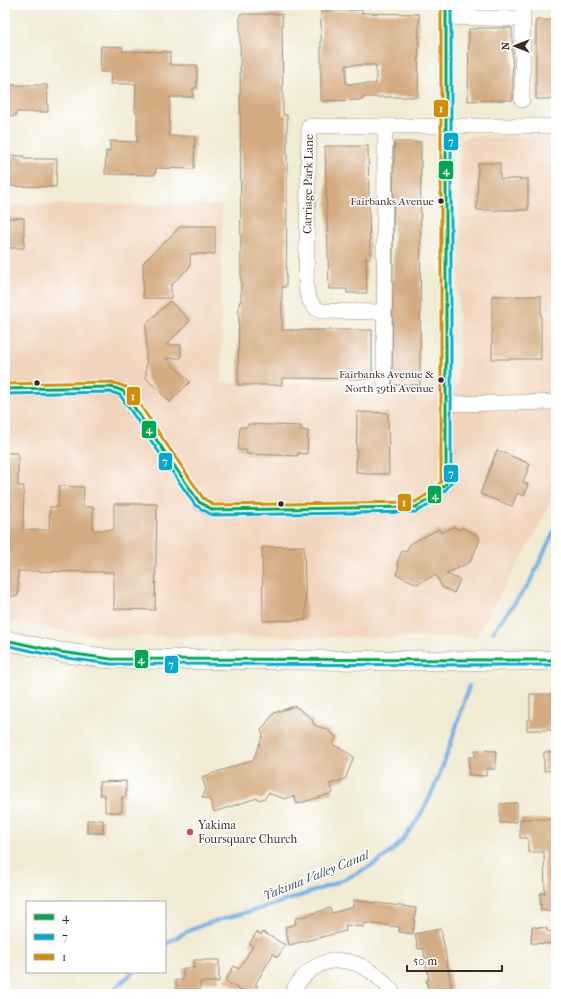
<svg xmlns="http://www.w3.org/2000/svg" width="561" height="999" font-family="'IM FELL French Canon',serif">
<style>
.built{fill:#f1d5bd}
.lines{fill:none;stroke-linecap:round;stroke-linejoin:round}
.stream{stroke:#74b0e6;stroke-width:4}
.building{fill:#d4ab80;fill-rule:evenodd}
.minor-casing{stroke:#968a79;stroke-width:16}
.major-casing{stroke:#968a79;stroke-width:20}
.minor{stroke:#fff;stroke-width:15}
.major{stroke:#fff;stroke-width:19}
.bus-1-casing{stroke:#fff;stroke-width:6}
.bus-2-casing{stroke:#fff;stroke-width:6}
.bus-3-casing{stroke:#fff;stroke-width:6}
.bus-1{stroke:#00a651;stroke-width:3}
.bus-2{stroke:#00a9ce;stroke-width:3}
.bus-3{stroke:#d18d06;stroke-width:3}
.bus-dot{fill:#3b2a1e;stroke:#fff;stroke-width:1.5}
.poi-dot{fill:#d1495b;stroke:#fff;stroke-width:1.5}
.labels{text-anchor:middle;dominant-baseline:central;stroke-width:3;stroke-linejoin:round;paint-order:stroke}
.bus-label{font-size:11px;fill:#3b2a1e;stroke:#fff;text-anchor:end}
.street-label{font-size:12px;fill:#3b2a1e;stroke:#fff}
.poi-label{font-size:12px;fill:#3b2a1e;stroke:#fff;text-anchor:start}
.water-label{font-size:13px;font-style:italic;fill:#4f5964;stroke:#fff}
.line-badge{stroke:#fff;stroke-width:1.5}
.badge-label{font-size:11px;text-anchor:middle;font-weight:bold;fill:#fff}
</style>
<rect width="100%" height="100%" fill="#fff"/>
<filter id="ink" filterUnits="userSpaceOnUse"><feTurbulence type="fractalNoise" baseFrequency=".025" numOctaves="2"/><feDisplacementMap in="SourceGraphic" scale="8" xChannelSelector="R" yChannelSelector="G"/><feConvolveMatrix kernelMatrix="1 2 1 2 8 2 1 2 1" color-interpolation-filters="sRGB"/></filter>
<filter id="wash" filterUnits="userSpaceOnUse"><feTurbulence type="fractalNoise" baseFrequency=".012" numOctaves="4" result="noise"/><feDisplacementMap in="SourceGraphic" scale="16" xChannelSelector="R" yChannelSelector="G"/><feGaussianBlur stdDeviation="0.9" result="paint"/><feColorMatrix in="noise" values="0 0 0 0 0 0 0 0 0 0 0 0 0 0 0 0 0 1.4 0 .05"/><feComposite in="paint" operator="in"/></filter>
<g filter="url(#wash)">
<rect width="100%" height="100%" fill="#f1ebd4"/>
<!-- built -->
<path class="built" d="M 470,136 L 556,137 L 556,490 L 538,529 L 476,637 L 95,636 L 5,621 L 5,204 L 222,205 L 221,383 L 429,383 L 458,385 L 460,142 Z"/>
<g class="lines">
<!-- stream -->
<path class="stream" d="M 493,632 L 529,584 L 556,527
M 165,945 C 193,923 233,917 266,907 C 303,895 343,883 376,863 C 431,829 450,743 469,686
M 109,994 L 133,972"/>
</g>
<g id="blocks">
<!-- building -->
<path class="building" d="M 362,10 L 362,13 L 419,14 L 418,97 L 362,97 L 362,100 L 321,101 L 321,11 ZM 346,65 L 376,65 L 376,84 L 346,84 Z
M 240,14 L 282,14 L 283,115 L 287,115 L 287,200 L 286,287 L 282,287 L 282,330 L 372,330 L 372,379 L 282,378 L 282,385 L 238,385 L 239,302 L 241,302 Z
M 536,20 L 556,20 L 556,99 L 536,99 Z
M 477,28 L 512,28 L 513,100 L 468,101 L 469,29 L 477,29 Z
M 101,46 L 123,47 L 122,51 L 170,52 L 170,65 L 197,65 L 197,88 L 193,88 L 193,97 L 170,97 L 169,136 L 195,136 L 194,169 L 156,168 L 155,175 L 105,174 L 106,151 L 110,151 L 110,141 L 137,142 L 137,112 L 135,112 L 136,84 L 110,84 L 111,72 L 100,72 Z
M 5,85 L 47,85 L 48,112 L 16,112 L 16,116 L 5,116 Z
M 394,142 L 421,142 L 420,385 L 392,385 Z
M 325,146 L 368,146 L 370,258 L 366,258 L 367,293 L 347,293 L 347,289 L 329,289 Z
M 5,155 L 24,156 L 24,159 L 57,159 L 56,187 L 5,186 Z
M 478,163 L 500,163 L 500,179 L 528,179 L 528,210 L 477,210 Z
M 5,218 L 24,218 L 24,248 L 5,248 Z
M 181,226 L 215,226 L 215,254 L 190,254 L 190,267 L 171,285 L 171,298 L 143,298 L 143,263 Z
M 492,296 L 541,296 L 541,359 L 492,359 Z
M 170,301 L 190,321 L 166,345 L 181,345 L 181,358 L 166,358 L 190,382 L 170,402 L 146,378 L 146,324 Z
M 357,412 L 388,413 L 389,474 L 363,474 L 363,472 L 356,472 Z
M 248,424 L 301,426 L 300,430 L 308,431 L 307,454 L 298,453 L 298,456 L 246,454 L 247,450 L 238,450 L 240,427 L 247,427 Z
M 497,450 L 530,464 L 523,482 L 528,484 L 524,496 L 517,493 L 512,506 L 480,494 Z
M 5,453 L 18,453 L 18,486 L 24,486 L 23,530 L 49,530 L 50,507 L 58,507 L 59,486 L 84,487 L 83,507 L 93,507 L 93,530 L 114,530 L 114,504 L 157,504 L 155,610 L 114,609 L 114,572 L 18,571 L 18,596 L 5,596 Z
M 454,527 L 459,530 L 463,528 L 477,535 L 480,540 L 470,562 L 446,574 L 460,580 L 454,593 L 442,587 L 436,575 L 417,584 L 396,574 L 399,567 L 397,563 L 402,551 L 406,552 L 410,544 L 439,529 L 441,533 Z
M 304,546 L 306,620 L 263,621 L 262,547 Z
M 530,694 L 555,694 L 555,730 L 527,730 L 527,720 L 530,720 Z
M 295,706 L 312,719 L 314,725 L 328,730 L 336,737 L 333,745 L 341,748 L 354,757 L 345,779 L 330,784 L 333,793 L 297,804 L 294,796 L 285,799 L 268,793 L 265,798 L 260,800 L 257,798 L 214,812 L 210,800 L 202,797 L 206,789 L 202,777 L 253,760 L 263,735 L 261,730 L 274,713 Z
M 475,750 L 496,751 L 495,769 L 486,769 L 486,776 L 469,775 L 469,757 L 475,757 Z
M 544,752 L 556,752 L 556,770 L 544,771 Z
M 126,781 L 126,797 L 122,797 L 122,812 L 105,812 L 105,795 L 100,795 L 99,782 Z
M 517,803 L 517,822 L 500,823 L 500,804 Z
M 520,819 L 556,819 L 556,910 L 541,910 L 540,893 L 545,893 L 544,852 L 528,852 L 528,838 L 520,838 Z
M 87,820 L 103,820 L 103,833 L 87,833 Z
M 353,900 L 416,908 L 413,934 L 399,932 L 400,927 L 365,923 L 364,927 L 345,925 L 346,931 L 289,945 L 285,927 L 296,924 L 295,919 L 330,908 L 332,913 L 353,907 Z
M 532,927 L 547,928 L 547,931 L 556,932 L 556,944 L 531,943 Z
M 441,929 L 452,990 L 429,994 L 426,980 L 429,980 L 423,948 L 418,949 L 415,934 Z
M 257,932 L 261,935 L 263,932 L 285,945 L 278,957 L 273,954 L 255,985 L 258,986 L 253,994 L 247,994 L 225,981 L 234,966 L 239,969 L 253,946 L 249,944 Z
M 194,960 L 219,960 L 219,982 L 200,982 L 200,994 L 176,994 L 176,980 L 183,980 L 183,968 L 194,968 Z"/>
</g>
</g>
<g filter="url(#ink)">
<use href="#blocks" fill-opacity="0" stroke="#968a79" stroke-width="1"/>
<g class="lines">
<!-- minor casing -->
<g class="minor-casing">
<path id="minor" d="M 446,17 L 523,19
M 522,100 L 523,5
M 383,312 L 320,311 C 310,305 308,298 306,287 L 309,126 L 556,126
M 384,380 L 385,126
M 5,389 L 112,387 L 123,391 L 132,402 L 199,502 L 213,510 L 416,507 L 431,498 L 446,484 L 446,5
M 446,404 L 556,402
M 291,994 C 318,945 364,954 394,994"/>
</g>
<!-- major casing -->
<g class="major-casing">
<path id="major" d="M 5,640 L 60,652 L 111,659 L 512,661 L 556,660"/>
</g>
<!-- minor -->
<use href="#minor" class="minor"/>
<!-- major -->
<use href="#major" class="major"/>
<!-- bus-1 casing -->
<g class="bus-1-casing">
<path id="bus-1" d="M 5,389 L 112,387 L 123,391 L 199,502 L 213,510 L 416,507 L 431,498 L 446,484 L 446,5
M 5,640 L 60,652 L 111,659 L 556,660"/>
</g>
<!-- bus-2 casing -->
<g class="bus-2-casing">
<path id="bus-2" d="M 5,394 L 111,392 L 120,395 L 195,505 L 212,515 L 416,512 L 434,502 L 451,484 L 451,5
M 5,645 L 59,657 L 111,664 L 556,665"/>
</g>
<!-- bus-3 casing -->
<g class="bus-3-casing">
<path id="bus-3" d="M 5,384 L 112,382 L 126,387 L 136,399 L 203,498 L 214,505 L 415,502 L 428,494 L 441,482 L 441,5"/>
</g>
<!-- bus-1 -->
<use href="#bus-1" class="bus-1"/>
<!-- bus-2 -->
<use href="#bus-2" class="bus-2"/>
<!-- bus-3 -->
<use href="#bus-3" class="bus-3"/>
</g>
</g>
<!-- markers -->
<g class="bus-dot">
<circle cx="441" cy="201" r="3.5"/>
<circle cx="441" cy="380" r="3.5"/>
<circle cx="37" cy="383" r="3.5"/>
<circle cx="281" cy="504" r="3.5"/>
</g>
<circle class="poi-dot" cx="190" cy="832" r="4"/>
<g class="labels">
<!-- bus labels -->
<g class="bus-label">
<text x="434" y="201">Fairbanks Avenue</text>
<text x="434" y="374">Fairbanks Avenue &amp;<tspan x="434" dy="14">North 39th Avenue</tspan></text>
</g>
<!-- street labels -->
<g class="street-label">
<text transform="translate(308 184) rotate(-89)">Carriage Park Lane</text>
</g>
<!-- poi labels -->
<g class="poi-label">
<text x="198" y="825">Yakima<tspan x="198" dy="14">Foursquare Church</tspan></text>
</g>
<!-- water labels -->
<g class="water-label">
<text transform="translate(316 875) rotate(-22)">Yakima Valley Canal</text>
</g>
</g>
<g class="line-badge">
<rect x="433" y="99" width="16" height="19" rx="4" fill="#d18d06"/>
<rect x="443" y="132" width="16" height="19" rx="4" fill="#00a9ce"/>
<rect x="438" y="160" width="16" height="20" rx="4" fill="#00a651"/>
<rect x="126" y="386" width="15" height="20" rx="4" fill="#d18d06"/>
<rect x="141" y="420" width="16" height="19" rx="4" fill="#00a651"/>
<rect x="158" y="452" width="15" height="19" rx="4" fill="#00a9ce"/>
<rect x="443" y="464" width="16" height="19" rx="4" fill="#00a9ce"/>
<rect x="427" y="485" width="15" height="19" rx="4" fill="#00a651"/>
<rect x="397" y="493" width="15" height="19" rx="4" fill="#d18d06"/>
<rect x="134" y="649" width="15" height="20" rx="4" fill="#00a651"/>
<rect x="164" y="655" width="15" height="19" rx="4" fill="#00a9ce"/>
</g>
<g class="badge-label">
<text x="441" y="112">1</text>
<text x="451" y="145">7</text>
<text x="446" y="174">4</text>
<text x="133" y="400">1</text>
<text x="149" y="433">4</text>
<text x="165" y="465">7</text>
<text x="451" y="477">7</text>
<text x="435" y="499">4</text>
<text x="404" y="506">1</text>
<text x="141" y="663">4</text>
<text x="171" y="668">7</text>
</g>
<!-- margin -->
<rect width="561" height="999" fill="none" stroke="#fff" stroke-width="20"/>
<!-- legend -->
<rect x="26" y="901" width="140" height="72" fill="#ffffff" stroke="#b1aaa5"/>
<rect x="34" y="914" width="20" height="6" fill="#00a651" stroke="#b1aaa5"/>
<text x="62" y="921" font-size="12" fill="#3b2a1e">4</text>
<rect x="34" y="934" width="20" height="6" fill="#00a9ce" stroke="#b1aaa5"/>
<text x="62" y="941" font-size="12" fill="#3b2a1e">7</text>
<rect x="34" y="954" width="20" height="6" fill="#d18d06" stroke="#b1aaa5"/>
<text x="62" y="961" font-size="12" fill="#3b2a1e">1</text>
<!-- north arrow -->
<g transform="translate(515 46) rotate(270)" stroke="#ffffff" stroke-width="3" paint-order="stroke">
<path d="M0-3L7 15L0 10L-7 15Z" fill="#3b2a1e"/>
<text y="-6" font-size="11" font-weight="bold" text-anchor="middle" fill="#3b2a1e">N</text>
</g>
<!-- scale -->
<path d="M407 965v6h95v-6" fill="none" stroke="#3b2a1e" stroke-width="2"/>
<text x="413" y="965" font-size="12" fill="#3b2a1e" stroke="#ffffff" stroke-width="3" paint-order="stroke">50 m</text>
</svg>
